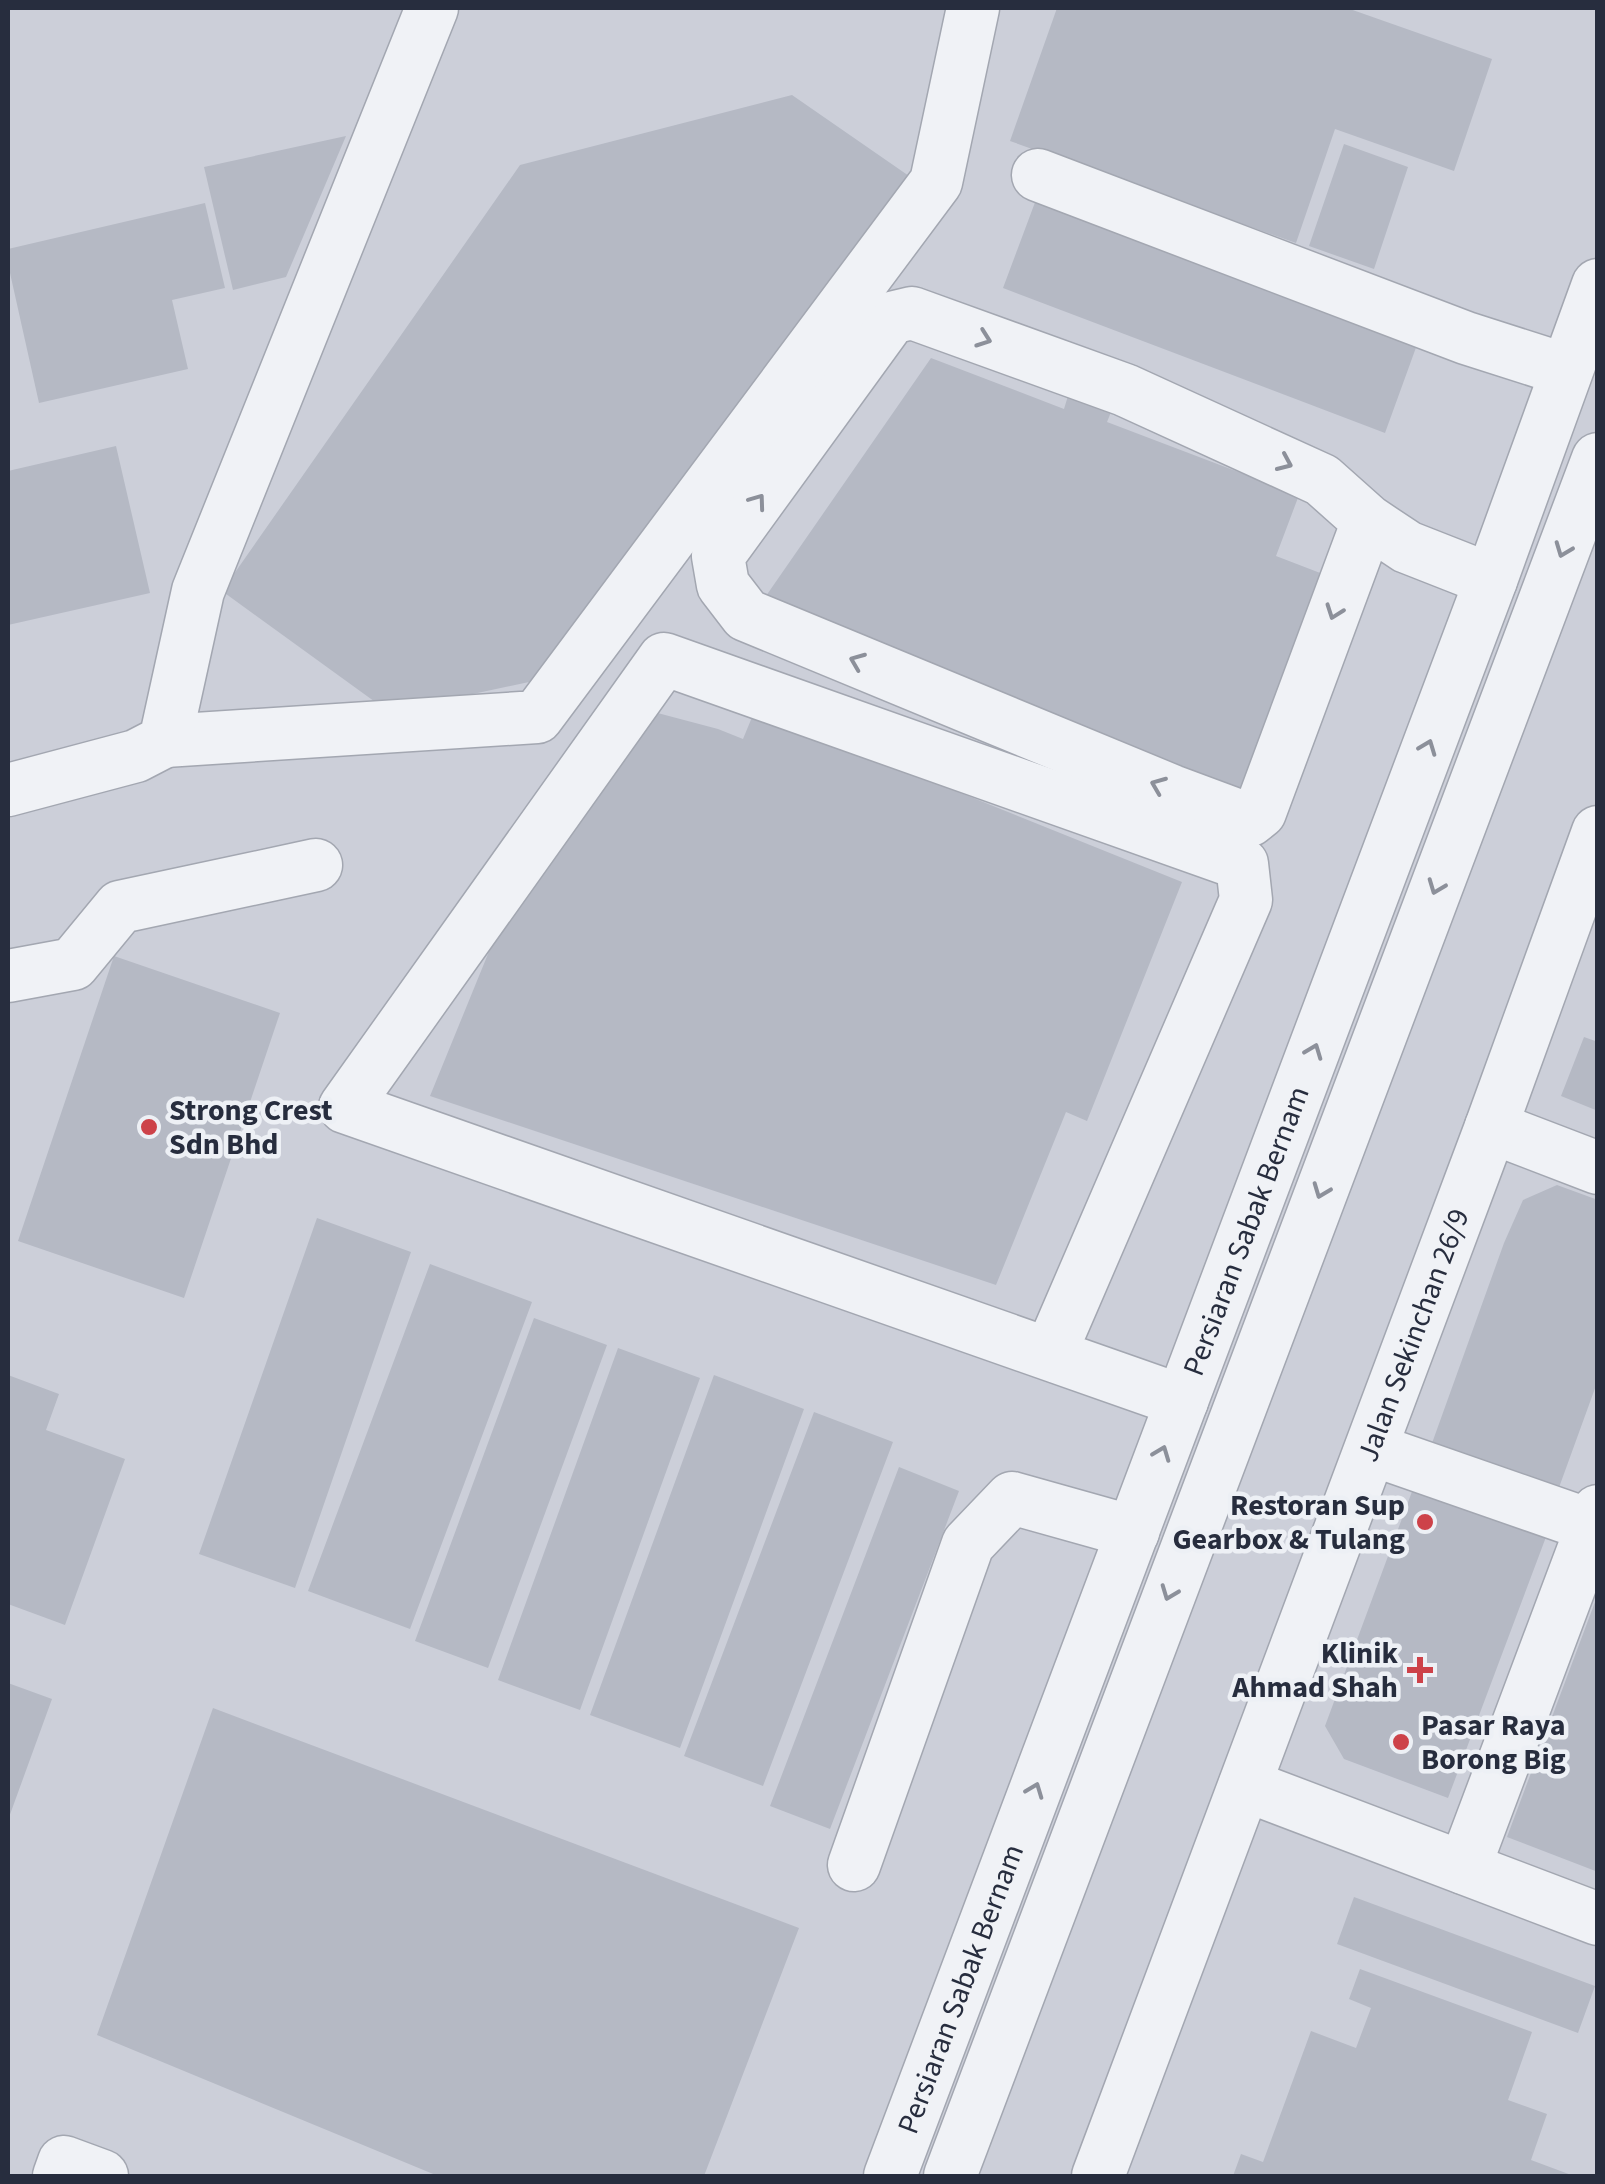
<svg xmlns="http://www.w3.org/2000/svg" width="1605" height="2184" font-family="'Source Sans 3',sans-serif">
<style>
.built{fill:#cccfd9}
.building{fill:#b5b9c4}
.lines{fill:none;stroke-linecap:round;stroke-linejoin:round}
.minor-casing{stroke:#a3a7b1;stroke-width:55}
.minor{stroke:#f0f2f6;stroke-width:52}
.oneway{stroke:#8c909a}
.poi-dot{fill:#cd4249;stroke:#edf0f5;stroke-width:4}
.labels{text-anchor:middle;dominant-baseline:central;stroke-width:9;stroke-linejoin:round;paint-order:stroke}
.poi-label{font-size:30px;font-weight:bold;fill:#272d3e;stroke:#edf0f5;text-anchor:start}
.street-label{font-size:30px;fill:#272d3e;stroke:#edf0f5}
</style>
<rect width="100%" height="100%" fill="#dee0e7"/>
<!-- built -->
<path class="built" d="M 8,8 L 1597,8 L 1597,2176 L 8,2176 Z"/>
<!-- building -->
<path class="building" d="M 1057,8 L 1347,8 L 1492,59 L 1454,171 L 1335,129 L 1296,243 L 1010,141 Z
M 792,95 L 922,185 L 793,362 L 529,682 L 389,712 L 222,591 L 520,165 Z
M 346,136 L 286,277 L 233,290 L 204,167 Z
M 1344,144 L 1408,167 L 1374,269 L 1309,246 Z
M 1037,197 L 1418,342 L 1385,433 L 1003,288 Z
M 205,203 L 225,288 L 172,300 L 188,369 L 39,403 L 8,264 L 8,249 Z
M 931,358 L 1064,409 L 1068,396 L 1111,412 L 1107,422 L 1299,495 L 1276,556 L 1328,576 L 1247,791 L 759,606 Z
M 116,446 L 150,593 L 8,625 L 8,471 Z
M 755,710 L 1182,882 L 1087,1121 L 1066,1112 L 996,1285 L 430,1096 L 499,927 L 650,711 L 718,729 L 743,739 Z
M 114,956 L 280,1013 L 184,1298 L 18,1241 Z
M 1584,1037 L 1598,1042 L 1598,1111 L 1561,1096 Z
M 1557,1185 L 1598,1200 L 1598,1380 L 1557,1493 L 1431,1446 L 1504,1243 L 1523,1200 Z
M 317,1218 L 411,1252 L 295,1588 L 199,1554 Z
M 430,1264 L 532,1302 L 410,1629 L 308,1591 Z
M 534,1318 L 607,1345 L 488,1668 L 415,1641 Z
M 618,1348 L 700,1378 L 580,1710 L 498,1680 Z
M 8,1375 L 59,1394 L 46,1430 L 125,1459 L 65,1625 L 8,1604 Z
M 714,1375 L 804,1409 L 680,1748 L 590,1715 Z
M 814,1412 L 893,1442 L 763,1786 L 684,1756 Z
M 899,1467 L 959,1491 L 830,1829 L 770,1806 Z
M 1420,1470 L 1552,1521 L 1448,1798 L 1344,1759 L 1325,1726 Z
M 1598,1594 L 1598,1872 L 1507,1837 Z
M 8,1683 L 52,1699 L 8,1820 Z
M 213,1708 L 799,1928 L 704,2176 L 438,2176 L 97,2035 Z
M 1354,1897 L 1595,1986 L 1578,2033 L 1337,1944 Z
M 1360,1969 L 1532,2032 L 1508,2100 L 1547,2114 L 1531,2160 L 1574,2176 L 1233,2176 L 1241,2154 L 1263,2162 L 1311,2031 L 1356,2048 L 1371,2008 L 1349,1999 Z"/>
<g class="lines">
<!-- minor casing -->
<g class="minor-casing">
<g id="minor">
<path d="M 1038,175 L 1466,338 L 1566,370"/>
<path d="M 1368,521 L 1260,812 L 1250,820 L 1172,791 L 746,615 L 723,585 L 718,556 L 891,318 L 912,313 L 1125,390 L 1322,480 L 1368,521 L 1407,547 L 1491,580"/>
<path d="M 165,741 L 537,717 L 936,182 L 973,8"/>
<path d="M 8,790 L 136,756 L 165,741 L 198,591 L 432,8"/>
<path d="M 8,976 L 73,964 L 120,907 L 316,865"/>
<path d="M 1491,1127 L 1598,1168"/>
<path d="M 1050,1354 L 1246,900 L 1242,864 L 664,659 L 345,1107 L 1182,1401"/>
<path d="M 1371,1449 L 1592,1526"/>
<path d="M 1245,1785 L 1598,1919"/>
<path d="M 854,1865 L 968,1544 L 1012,1498 L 1133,1532"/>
<path d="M 1464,1868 L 1598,1511"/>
<path d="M 59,2176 L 64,2162 L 102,2176"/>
<path id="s1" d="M 890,2176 L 1491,580 L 1598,285"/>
<path d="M 950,2176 L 1598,459"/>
<path id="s2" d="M 1098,2176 L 1491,1127 L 1598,832"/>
</g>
</g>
<!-- minor -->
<use href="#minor" class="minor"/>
</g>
<!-- one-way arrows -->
<defs><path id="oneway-chevron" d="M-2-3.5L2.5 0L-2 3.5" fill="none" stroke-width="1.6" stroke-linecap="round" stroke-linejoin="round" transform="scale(2.5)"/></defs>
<g class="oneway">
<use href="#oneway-chevron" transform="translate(984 339) rotate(20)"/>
<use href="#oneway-chevron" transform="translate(1285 463) rotate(24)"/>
<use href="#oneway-chevron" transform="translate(758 501) rotate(-54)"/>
<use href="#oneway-chevron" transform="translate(1563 550) rotate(111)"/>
<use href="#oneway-chevron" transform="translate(1334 612) rotate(110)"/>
<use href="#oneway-chevron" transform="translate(857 661) rotate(-158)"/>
<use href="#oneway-chevron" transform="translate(1428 747) rotate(-69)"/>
<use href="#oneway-chevron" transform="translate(1158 785) rotate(-158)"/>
<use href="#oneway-chevron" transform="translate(1436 887) rotate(111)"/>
<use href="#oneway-chevron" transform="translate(1314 1051) rotate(-69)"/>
<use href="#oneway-chevron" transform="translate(1321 1191) rotate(111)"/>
<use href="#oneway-chevron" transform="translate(1162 1453) rotate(-69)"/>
<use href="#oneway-chevron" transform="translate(1169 1593) rotate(111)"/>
<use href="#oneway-chevron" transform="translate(1035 1790) rotate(-69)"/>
</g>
<!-- markers -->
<g class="poi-dot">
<circle cx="149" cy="1127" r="10"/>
<circle cx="1425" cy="1522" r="10"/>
<path d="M1415 1655h10v10h10v10h-10v10h-10v-10h-10v-10h10z"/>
<circle cx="1401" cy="1742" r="10"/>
</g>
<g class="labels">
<!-- poi labels -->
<g class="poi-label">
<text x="169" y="1110">Strong Crest<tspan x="169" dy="34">Sdn Bhd</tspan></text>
<text x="1405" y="1505" text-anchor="end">Restoran Sup<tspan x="1405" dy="34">Gearbox &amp; Tulang</tspan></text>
<text x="1398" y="1653" text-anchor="end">Klinik<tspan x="1398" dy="34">Ahmad Shah</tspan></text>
<text x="1421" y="1725">Pasar Raya<tspan x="1421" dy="34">Borong Big</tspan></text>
</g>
<!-- street labels -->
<g class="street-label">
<text stroke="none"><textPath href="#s1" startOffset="1010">Persiaran Sabak Bernam</textPath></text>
<text stroke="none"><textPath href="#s2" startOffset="898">Jalan Sekinchan 26/9</textPath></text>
<text stroke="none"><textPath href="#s1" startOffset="200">Persiaran Sabak Bernam</textPath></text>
</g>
</g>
<!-- border -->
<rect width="1605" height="2184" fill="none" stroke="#272d3e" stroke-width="20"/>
</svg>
